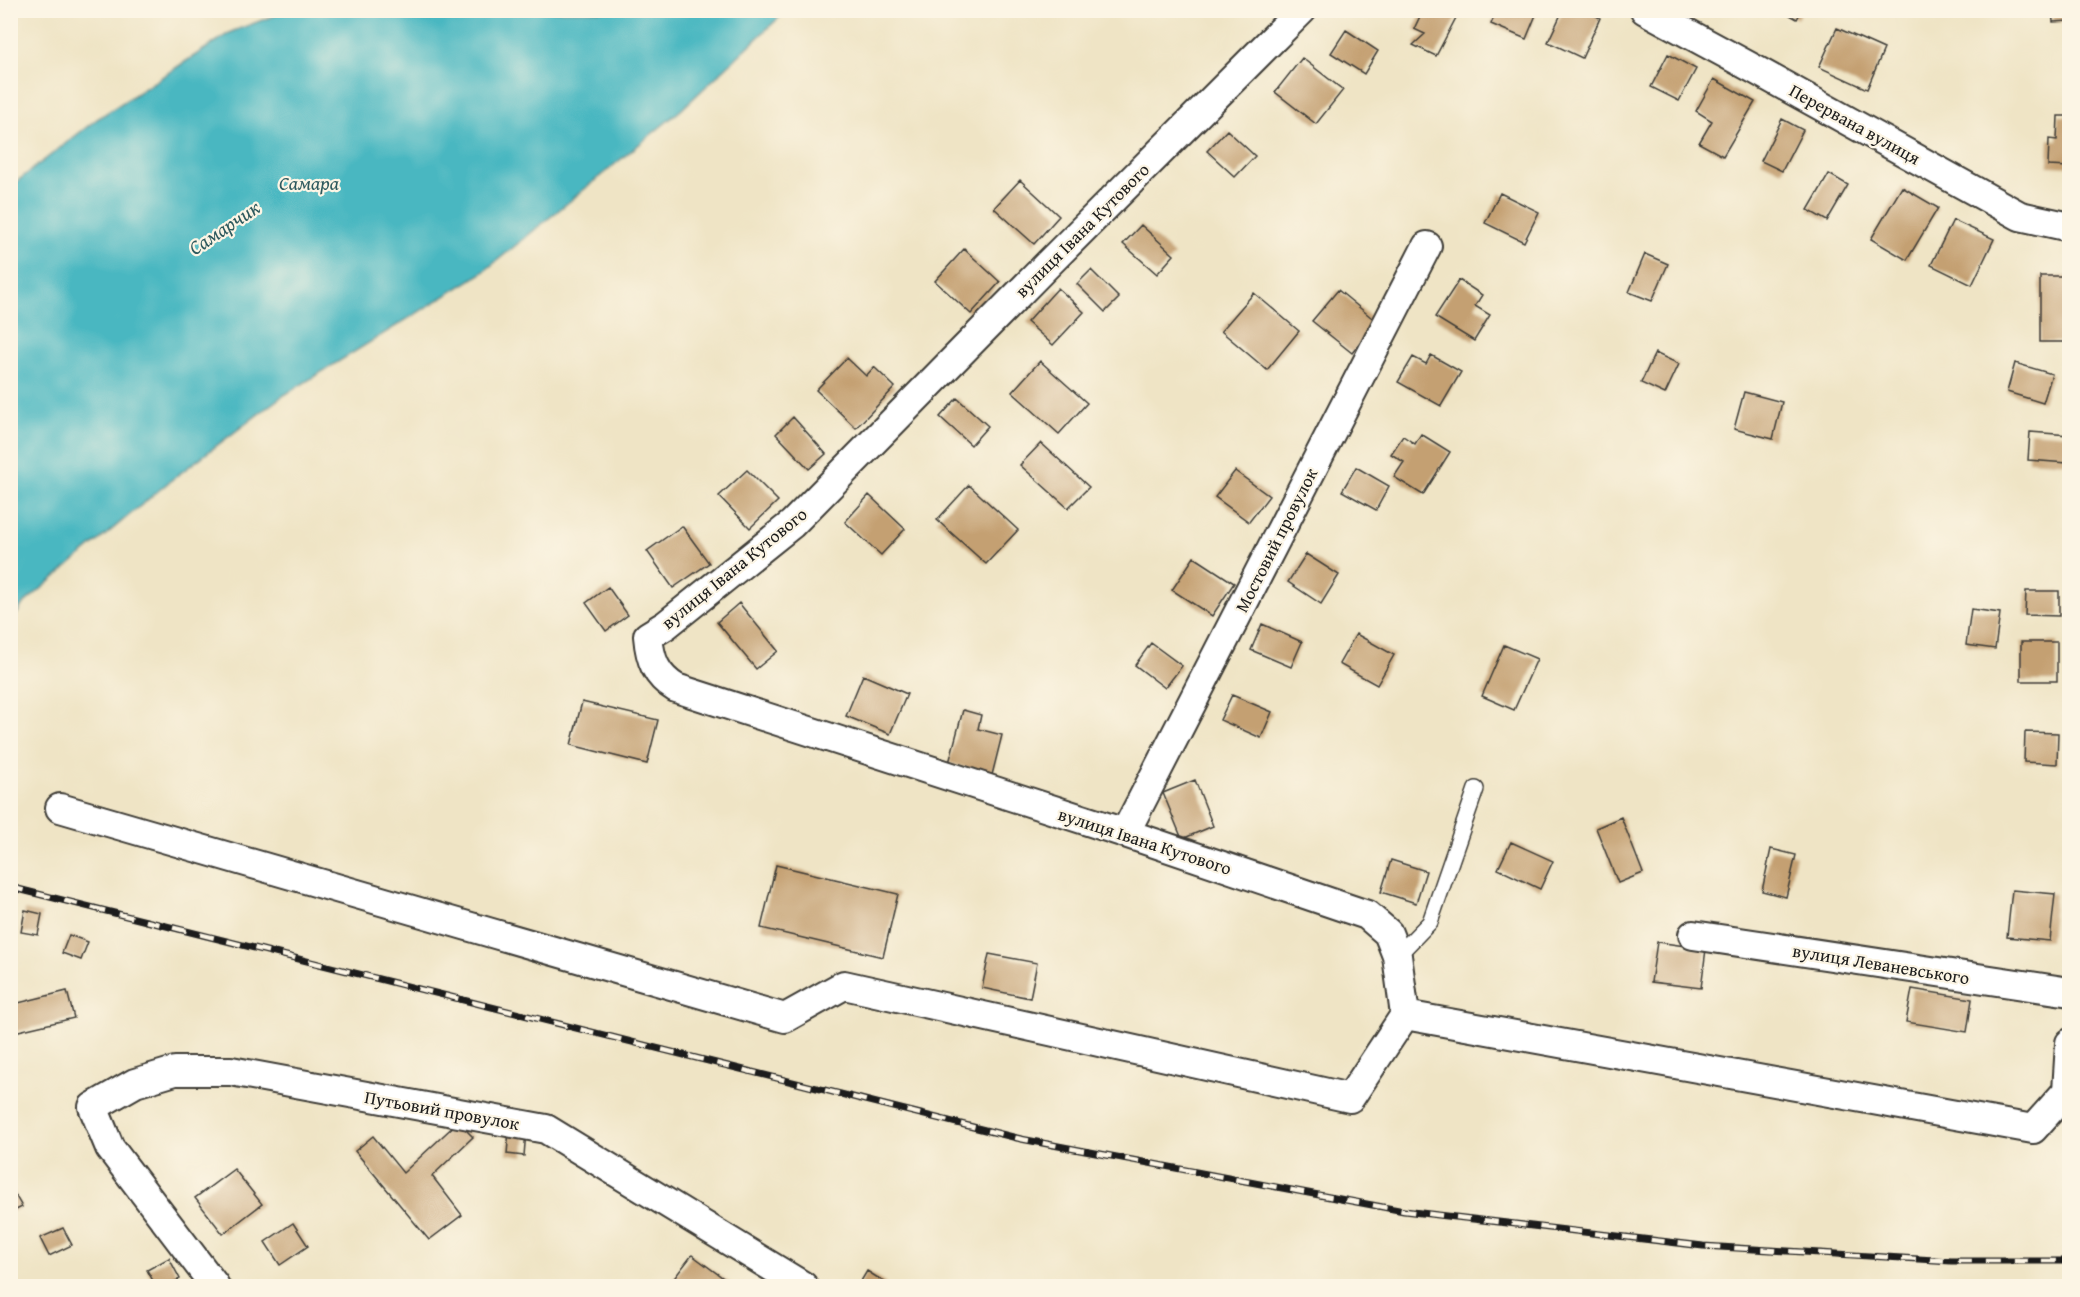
<svg xmlns="http://www.w3.org/2000/svg" width="2080" height="1297" font-family="'Gentium Book Plus',serif">
<style>
.water{fill:#49b7c1;stroke:#326a6e;stroke-width:1.5}
.building{fill:#c4a072}
.lines{fill:none;stroke-linecap:round;stroke-linejoin:round}
.lane-casing{stroke:#3c3a35;stroke-width:18}
.street-casing{stroke:#3c3a35;stroke-width:32}
.lane{stroke:#fff;stroke-width:15}
.street{stroke:#fff;stroke-width:28}
.rail-casing{stroke:#1c1c1c;stroke-width:7}
.rail{stroke:#fcf5e5;stroke-width:4.5;stroke-dasharray:14;stroke-linecap:butt}
.labels{text-anchor:middle;dominant-baseline:central;stroke-width:4.5;stroke-linejoin:round;paint-order:stroke}
.street-label{font-size:18px;fill:#1c1c1c;stroke:#fcf5e5}
.water-label{font-size:20px;font-style:italic;fill:#2e5a5e;stroke:#fcf5e5}
</style>
<rect width="100%" height="100%" fill="#fcf5e5"/>
<filter id="ink" filterUnits="userSpaceOnUse"><feTurbulence type="fractalNoise" baseFrequency=".0167" numOctaves="2"/><feDisplacementMap in="SourceGraphic" scale="12" xChannelSelector="R" yChannelSelector="G"/><feConvolveMatrix kernelMatrix="1 2 1 2 8 2 1 2 1" color-interpolation-filters="sRGB"/></filter>
<filter id="wash" filterUnits="userSpaceOnUse"><feTurbulence type="fractalNoise" baseFrequency=".008" numOctaves="4" result="noise"/><feDisplacementMap in="SourceGraphic" scale="24" xChannelSelector="R" yChannelSelector="G"/><feGaussianBlur stdDeviation="1.35" result="paint"/><feColorMatrix in="noise" values="0 0 0 0 0 0 0 0 0 0 0 0 0 0 0 0 0 1.4 0 .05"/><feComposite in="paint" operator="in"/></filter>
<g filter="url(#wash)">
<rect width="100%" height="100%" fill="#efe4c5"/>
<!-- water -->
<path class="water" d="M 286,11 L 786,11 L 681,110 L 482,273 L 281,397 L 170,481 L 22,605 L 11,624 L 11,186 L 97,119 L 231,32 Z"/>
<g id="blocks">
<!-- building -->
<path class="building" d="M 1423,10 L 1459,12 L 1436,56 L 1413,45 L 1425,34 L 1414,29 Z
M 1497,10 L 1511,16 L 1513,10 L 1538,10 L 1526,39 L 1491,24 Z
M 1563,10 L 1585,10 L 1600,18 L 1582,58 L 1548,42 Z
M 1781,10 L 1802,10 L 1797,19 Z
M 2052,10 L 2070,10 L 2070,21 L 2053,22 Z
M 1837,28 L 1884,49 L 1867,89 L 1819,67 Z
M 1346,30 L 1378,51 L 1364,74 L 1331,53 Z
M 1668,54 L 1696,69 L 1679,101 L 1651,87 Z
M 1302,58 L 1343,90 L 1316,124 L 1275,92 Z
M 1714,79 L 1755,102 L 1723,156 L 1699,143 L 1712,121 L 1696,111 Z
M 2058,116 L 2070,116 L 2070,167 L 2048,166 L 2049,139 L 2057,140 Z
M 1782,119 L 1803,130 L 1782,171 L 1761,161 Z
M 1227,130 L 1255,156 L 1235,177 L 1207,151 Z
M 1829,174 L 1848,185 L 1827,221 L 1808,210 Z
M 1020,180 L 1059,216 L 1034,244 L 994,208 Z
M 1902,187 L 1938,208 L 1907,260 L 1871,239 Z
M 1500,193 L 1539,212 L 1524,242 L 1485,223 Z
M 1953,220 L 1994,239 L 1972,285 L 1931,265 Z
M 1141,225 L 1174,255 L 1157,274 L 1123,244 Z
M 964,249 L 1000,282 L 971,314 L 935,281 Z
M 1645,254 L 1668,264 L 1652,301 L 1629,292 Z
M 1091,270 L 1119,298 L 1105,312 L 1077,284 Z
M 2040,276 L 2070,276 L 2070,342 L 2040,342 Z
M 1459,280 L 1482,295 L 1475,306 L 1490,315 L 1474,341 L 1435,317 Z
M 1058,288 L 1084,312 L 1053,345 L 1027,322 Z
M 1338,290 L 1377,322 L 1352,353 L 1312,321 Z
M 1254,293 L 1299,331 L 1267,370 L 1221,331 Z
M 1655,353 L 1679,364 L 1665,394 L 1641,383 Z
M 1431,355 L 1461,372 L 1441,406 L 1398,382 L 1413,357 L 1426,364 Z
M 847,358 L 866,376 L 874,367 L 895,387 L 856,428 L 816,390 Z
M 1040,361 L 1087,403 L 1059,434 L 1012,392 Z
M 2015,363 L 2052,374 L 2043,403 L 2007,392 Z
M 1744,392 L 1782,402 L 1773,439 L 1734,429 Z
M 957,398 L 988,426 L 971,445 L 940,417 Z
M 793,417 L 826,454 L 809,469 L 776,434 Z
M 2030,432 L 2069,435 L 2067,463 L 2028,460 Z
M 1421,434 L 1450,452 L 1423,495 L 1394,477 L 1404,462 L 1391,454 L 1403,436 L 1415,444 Z
M 1041,443 L 1089,487 L 1068,508 L 1020,465 Z
M 1356,467 L 1389,486 L 1376,510 L 1342,491 Z
M 747,470 L 778,501 L 750,528 L 719,496 Z
M 1235,471 L 1269,496 L 1249,522 L 1215,497 Z
M 969,485 L 1018,530 L 986,564 L 937,520 Z
M 869,495 L 905,529 L 881,555 L 845,522 Z
M 682,526 L 709,563 L 673,588 L 647,551 Z
M 1306,554 L 1339,575 L 1321,604 L 1288,582 Z
M 1194,557 L 1234,583 L 1212,616 L 1172,590 Z
M 608,587 L 628,615 L 606,631 L 586,603 Z
M 2026,591 L 2059,591 L 2059,616 L 2025,615 Z
M 739,603 L 778,651 L 756,669 L 717,622 Z
M 1971,609 L 2000,613 L 1995,649 L 1966,645 Z
M 1262,624 L 1302,642 L 1291,667 L 1251,650 Z
M 1356,634 L 1394,655 L 1377,685 L 1339,664 Z
M 2021,642 L 2057,642 L 2057,681 L 2021,681 Z
M 1151,643 L 1182,666 L 1165,688 L 1135,665 Z
M 1504,645 L 1537,659 L 1514,710 L 1482,696 Z
M 863,675 L 907,694 L 890,734 L 846,716 Z
M 1232,695 L 1272,712 L 1261,738 L 1220,720 Z
M 582,702 L 658,720 L 647,764 L 571,745 Z
M 963,710 L 981,715 L 978,729 L 1002,735 L 992,775 L 949,763 Z
M 2025,732 L 2058,733 L 2057,764 L 2024,762 Z
M 1195,780 L 1213,826 L 1182,839 L 1163,793 Z
M 1621,817 L 1643,873 L 1618,883 L 1596,828 Z
M 1511,842 L 1553,861 L 1540,889 L 1498,869 Z
M 1771,849 L 1796,855 L 1786,897 L 1762,891 Z
M 1391,860 L 1426,871 L 1416,903 L 1381,892 Z
M 776,865 L 898,894 L 883,957 L 761,928 Z
M 2012,890 L 2055,894 L 2050,941 L 2007,937 Z
M 25,910 L 42,914 L 38,935 L 21,932 Z
M 69,935 L 88,942 L 81,960 L 62,953 Z
M 1657,942 L 1706,949 L 1701,988 L 1651,982 Z
M 989,954 L 1037,963 L 1030,998 L 982,988 Z
M 1912,989 L 1972,999 L 1967,1032 L 1906,1022 Z
M 67,991 L 74,1018 L 10,1033 L 10,1005 Z
M 458,1122 L 473,1137 L 432,1176 L 462,1215 L 429,1240 L 355,1151 L 373,1136 L 403,1173 Z
M 509,1130 L 526,1131 L 524,1156 L 507,1154 Z
M 234,1169 L 262,1204 L 223,1234 L 195,1198 Z
M 10,1186 L 22,1207 L 10,1213 Z
M 293,1223 L 308,1246 L 280,1265 L 265,1242 Z
M 63,1228 L 72,1245 L 49,1256 L 40,1238 Z
M 692,1255 L 734,1286 L 679,1286 L 672,1281 Z
M 169,1258 L 180,1279 L 166,1286 L 156,1286 L 147,1270 Z
M 867,1271 L 886,1283 L 884,1286 L 858,1286 Z"/>
</g>
</g>
<g filter="url(#ink)">
<use href="#blocks" fill-opacity="0" stroke="#3c3a35" stroke-width="1.5"/>
<g class="lines">
<!-- lane casing -->
<g class="lane-casing">
<path id="lane" d="M 1397,956 L 1430,922 L 1476,789"/>
</g>
<!-- street casing -->
<g class="street-casing">
<path id="street" d="M 1302,10 L 1046,266 L 792,524 L 666,625 L 648,636 C 650,660 656,676 676,688 L 1125,833 L 1367,915 L 1388,933 L 1397,956 L 1405,1015
M 1645,10 L 1756,70 L 2020,216 L 2070,227
M 60,808 L 785,1018 L 844,985 L 1350,1098 L 1405,1015 L 2033,1129 L 2067,1091 L 2070,1043
M 1125,833 L 1427,246
M 1693,935 L 2070,992
M 215,1286 L 110,1148 L 93,1107 L 135,1083 L 175,1071 L 231,1071 L 546,1129 L 803,1286"/>
</g>
<!-- lane -->
<use href="#lane" class="lane"/>
<!-- street -->
<use href="#street" class="street"/>
<!-- rail casing -->
<g class="rail-casing">
<path id="rail" d="M 10,887 L 1021,1139 L 1404,1211 L 1703,1246 L 1951,1261 L 2070,1261"/>
</g>
<!-- rail -->
<use href="#rail" class="rail"/>
</g>
</g>
<g class="labels">
<!-- street labels -->
<g class="street-label">
<text transform="translate(1855 124) rotate(29)">Перервана вулиця</text>
<text transform="translate(1082 230) rotate(-45)">вулиця Івана Кутового</text>
<text transform="translate(1276 540) rotate(-63)">Мостовий провулок</text>
<text transform="translate(734 568) rotate(-39)">вулиця Івана Кутового</text>
<text transform="translate(1145 841) rotate(18)">вулиця Івана Кутового</text>
<text transform="translate(1881 964) rotate(9)">вулиця Леваневського</text>
<text transform="translate(442 1110) rotate(10)">Путьовий провулок</text>
</g>
<!-- water labels -->
<g class="water-label">
<text x="309" y="182">Самара</text>
<text transform="translate(224 227) rotate(-34)">Самарчик</text>
</g>
</g>
<!-- margin -->
<rect width="2080" height="1297" fill="none" stroke="#fcf5e5" stroke-width="36"/>
</svg>
